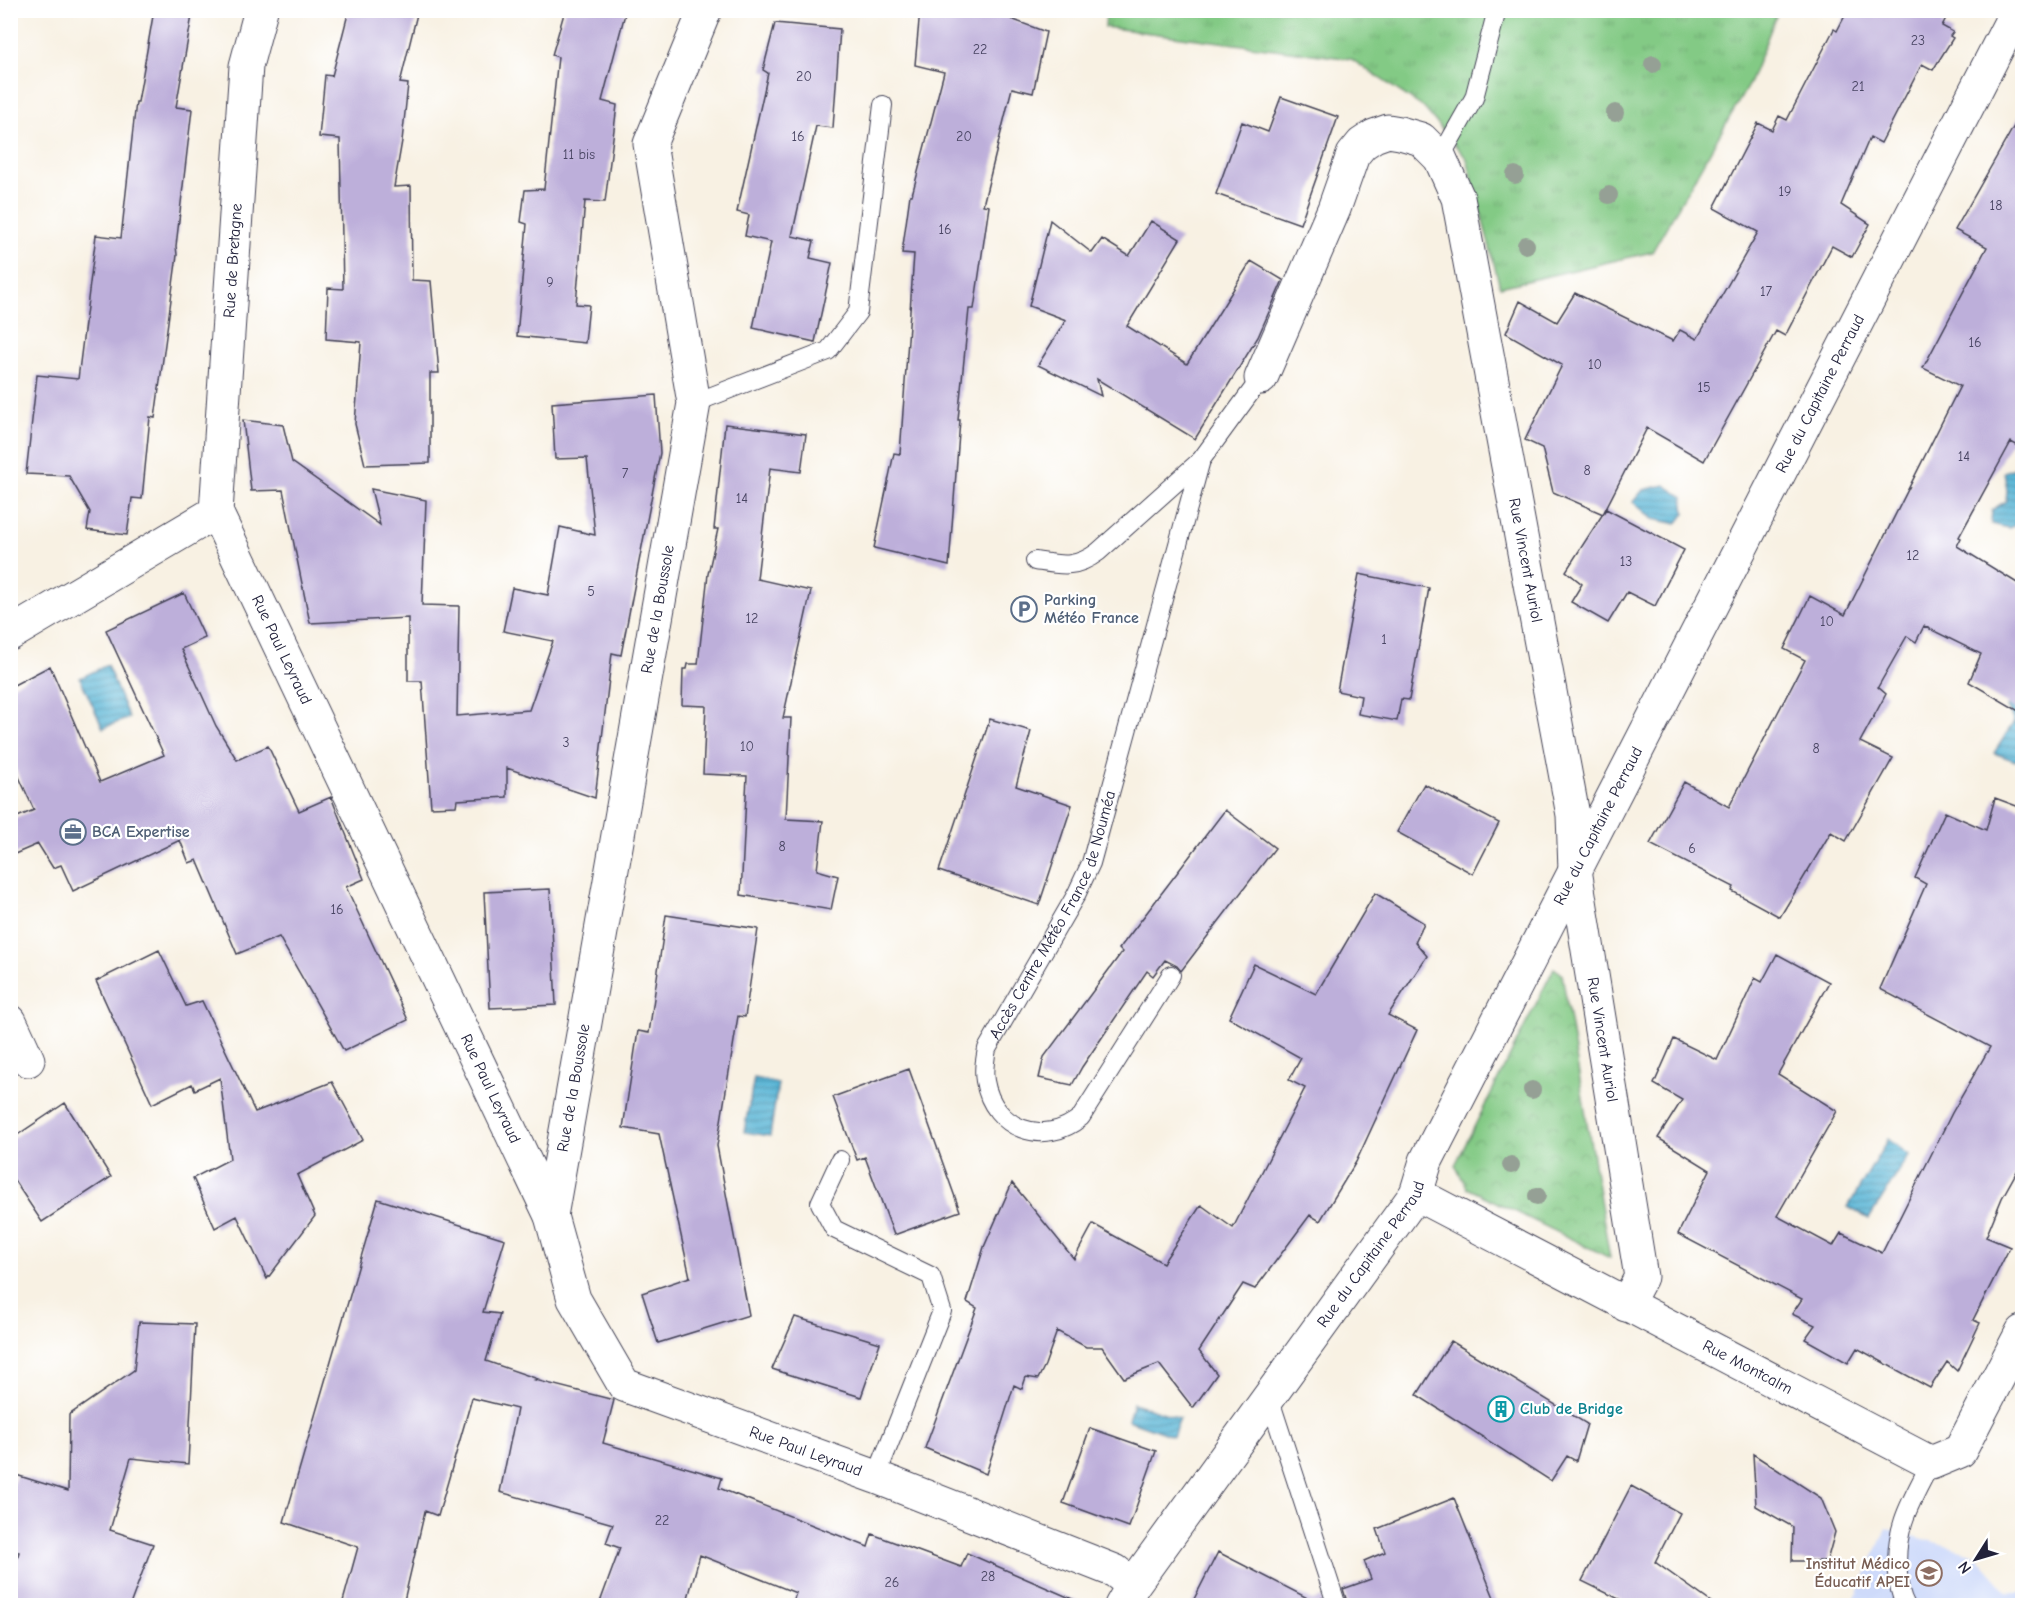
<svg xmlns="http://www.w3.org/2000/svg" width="2033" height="1616" font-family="'Comic Neue',sans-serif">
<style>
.built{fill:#cedafa}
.grass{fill:url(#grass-tufts);stroke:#527660;stroke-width:1.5}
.park{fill:url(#park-crowns);stroke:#527660;stroke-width:1.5}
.water{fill:url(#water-rules);stroke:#3d6c88;stroke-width:1.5}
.building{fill:#bdafda}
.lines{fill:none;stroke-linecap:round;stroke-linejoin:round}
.lane-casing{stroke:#424154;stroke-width:20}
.street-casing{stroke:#424154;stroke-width:35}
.lane{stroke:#fff;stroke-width:18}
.street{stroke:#fff;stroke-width:33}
.tree{fill:#95a095}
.labels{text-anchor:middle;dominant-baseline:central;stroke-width:4.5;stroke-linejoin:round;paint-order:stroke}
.number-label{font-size:14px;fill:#494563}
.street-label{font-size:16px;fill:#22223b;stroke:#fff}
.service-label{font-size:16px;font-weight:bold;fill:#4e5e75;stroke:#fff;text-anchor:start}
.culture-label{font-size:16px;font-weight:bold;fill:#0d838f;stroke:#fff;text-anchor:start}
.education-label{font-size:16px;font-weight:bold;fill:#785e54;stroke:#fff;text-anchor:end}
</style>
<defs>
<pattern id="grass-tufts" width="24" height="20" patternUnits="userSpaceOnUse" patternTransform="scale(1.5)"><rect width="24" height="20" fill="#83ca85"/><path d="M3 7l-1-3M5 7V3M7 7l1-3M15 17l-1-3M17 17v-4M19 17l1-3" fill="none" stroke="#71ad74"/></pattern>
<pattern id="park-crowns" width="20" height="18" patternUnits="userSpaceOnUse" patternTransform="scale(1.5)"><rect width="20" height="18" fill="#83ca85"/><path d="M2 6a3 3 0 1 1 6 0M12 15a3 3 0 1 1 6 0" fill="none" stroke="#71ad74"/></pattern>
<pattern id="water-rules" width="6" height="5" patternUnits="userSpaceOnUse" patternTransform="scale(1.5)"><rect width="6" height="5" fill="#58b5d6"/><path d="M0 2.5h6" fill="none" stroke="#4893af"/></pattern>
</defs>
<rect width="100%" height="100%" fill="#fff"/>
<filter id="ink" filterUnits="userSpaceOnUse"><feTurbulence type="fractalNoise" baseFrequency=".0167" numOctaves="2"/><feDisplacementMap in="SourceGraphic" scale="12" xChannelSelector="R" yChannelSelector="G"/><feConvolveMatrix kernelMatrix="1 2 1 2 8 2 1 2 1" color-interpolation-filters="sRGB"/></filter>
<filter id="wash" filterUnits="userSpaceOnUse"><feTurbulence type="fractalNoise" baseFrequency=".008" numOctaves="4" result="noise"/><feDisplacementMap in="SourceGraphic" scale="24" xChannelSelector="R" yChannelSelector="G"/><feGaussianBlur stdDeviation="1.35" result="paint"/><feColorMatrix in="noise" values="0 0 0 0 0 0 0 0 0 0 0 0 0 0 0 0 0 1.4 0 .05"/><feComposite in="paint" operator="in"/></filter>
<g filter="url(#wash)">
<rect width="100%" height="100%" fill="#f8f1e3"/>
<!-- built -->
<path class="built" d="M 1886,1528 L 1975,1554 L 2008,1592 L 2022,1592 L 2022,1605 L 1849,1606 L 1858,1593 Z"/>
<!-- grass -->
<path class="grass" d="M 1106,10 L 1778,11 L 1750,82 L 1652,252 L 1500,287 L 1467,159 L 1424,108 L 1351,59 L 1105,27 Z"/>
<!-- park -->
<path class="park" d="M 1554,968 L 1562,974 L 1610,1258 L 1467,1188 L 1455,1165 Z"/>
<!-- water -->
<path class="water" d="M 2022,465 L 2022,522 L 2009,528 L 1991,524 L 1992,510 L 2006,501 L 2007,490 L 2004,472 Z
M 1665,485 L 1683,497 L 1685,513 L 1677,524 L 1653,519 L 1633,502 L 1643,490 Z
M 107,665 L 129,718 L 103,728 L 80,678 Z
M 2013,703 L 2022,708 L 2022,751 L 2016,761 L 1994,753 L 2014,722 L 2007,707 Z
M 754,1078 L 778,1083 L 770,1136 L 744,1132 Z
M 1888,1139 L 1909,1155 L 1869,1219 L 1848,1207 Z
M 1133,1403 L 1180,1418 L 1173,1436 L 1128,1420 Z"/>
<g id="blocks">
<!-- building -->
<path class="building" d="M 154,10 L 193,10 L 176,107 L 192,109 L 176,246 L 177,255 L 155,418 L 150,417 L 142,499 L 132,498 L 127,535 L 87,530 L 90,512 L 69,476 L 26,474 L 37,375 L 78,379 L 96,235 L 121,238 L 136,102 L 138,102 Z
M 349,10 L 418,10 L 400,83 L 408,84 L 402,141 L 394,187 L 411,186 L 412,280 L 431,281 L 439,373 L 430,373 L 430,463 L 365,465 L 355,424 L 361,342 L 326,339 L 328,288 L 343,289 L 340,139 L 319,137 L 325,75 L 332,76 Z
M 565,10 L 626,10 L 602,101 L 617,105 L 605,202 L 585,201 L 576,304 L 589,305 L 585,343 L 517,336 L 527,224 L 521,222 L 525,190 L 544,189 L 558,57 L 552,55 Z
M 920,10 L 987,10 L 1046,32 L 1033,93 L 1012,88 L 983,205 L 989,206 L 974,309 L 969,309 L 958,420 L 960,420 L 949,566 L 874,548 L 894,453 L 900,454 L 914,254 L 902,253 L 910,195 L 912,195 L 944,72 L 915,65 Z
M 1848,10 L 1950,10 L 1942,26 L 1953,32 L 1950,36 L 1953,38 L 1933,70 L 1922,64 L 1881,143 L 1870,137 L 1841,205 L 1870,224 L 1852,257 L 1832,246 L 1785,336 L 1776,331 L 1704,461 L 1647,428 L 1603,514 L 1553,492 L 1542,448 L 1525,440 L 1562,365 L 1506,333 L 1520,301 L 1557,322 L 1575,293 L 1673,341 L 1680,330 L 1697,339 L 1758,232 L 1714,208 L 1758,123 L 1772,130 L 1779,116 L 1787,120 L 1834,29 L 1837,31 Z
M 775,23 L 840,29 L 833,128 L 816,126 L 792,236 L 814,241 L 810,258 L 832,263 L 815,342 L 753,328 L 771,242 L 745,236 L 749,215 L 737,212 L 768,73 L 763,70 Z
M 1281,97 L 1338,117 L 1300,224 L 1216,194 L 1242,122 L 1268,132 Z
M 2022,112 L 2022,448 L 2011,442 L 1959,537 L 1961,538 L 1957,546 L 2022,586 L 2022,713 L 1969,682 L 1981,654 L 1924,626 L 1916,642 L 1907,636 L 1878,687 L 1886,694 L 1860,742 L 1893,758 L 1846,841 L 1831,832 L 1780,917 L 1732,891 L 1734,887 L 1650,844 L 1684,782 L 1729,807 L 1805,660 L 1784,649 L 1810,596 L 1845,615 L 1960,386 L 1923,368 L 1987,247 L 1955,230 Z
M 1050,220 L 1092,253 L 1102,239 L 1129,256 L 1151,221 L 1180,239 L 1127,326 L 1187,364 L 1251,261 L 1283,280 L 1258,337 L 1195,439 L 1097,379 L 1101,396 L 1038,365 L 1066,320 L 1029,306 Z
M 656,395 L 660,453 L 621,655 L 612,653 L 595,798 L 507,768 L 507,797 L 457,800 L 456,806 L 431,807 L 422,681 L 408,681 L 408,618 L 310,623 L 283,490 L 251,491 L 243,420 L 283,425 L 292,462 L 380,525 L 371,489 L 426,500 L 422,605 L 459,606 L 457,716 L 529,710 L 553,641 L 503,631 L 512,588 L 548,595 L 560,527 L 595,535 L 587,458 L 555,459 L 552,403 Z
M 725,424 L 806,434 L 801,472 L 770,468 L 757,579 L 811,591 L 783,718 L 791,718 L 786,819 L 823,821 L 817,870 L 838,876 L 831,910 L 741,895 L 747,776 L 703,774 L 706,706 L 682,705 L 683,669 L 687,669 L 688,664 L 698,664 L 708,574 L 718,529 L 714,529 Z
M 1606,509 L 1684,550 L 1655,606 L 1627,592 L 1608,623 L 1571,602 L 1582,584 L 1566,571 Z
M 1359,574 L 1429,588 L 1409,700 L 1401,699 L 1397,721 L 1358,714 L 1361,696 L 1337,691 Z
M 184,593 L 205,638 L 181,649 L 216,726 L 237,760 L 268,746 L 299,811 L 331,797 L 364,879 L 346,887 L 408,1020 L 344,1051 L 279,937 L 237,954 L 197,860 L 189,863 L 180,840 L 73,891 L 61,865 L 53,868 L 38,844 L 10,856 L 10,820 L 34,810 L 10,757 L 10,687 L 50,666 L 100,782 L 164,755 L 106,630 Z
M 990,719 L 1031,731 L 1016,786 L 1072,805 L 1039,905 L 939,871 Z
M 1424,784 L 1499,823 L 1473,874 L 1397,832 Z
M 1995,798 L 2022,808 L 2022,1162 L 2002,1198 L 1986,1237 L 2010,1247 L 1973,1320 L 1980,1323 L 1957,1371 L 1947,1362 L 1930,1388 L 1857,1348 L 1848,1363 L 1805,1339 L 1815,1325 L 1792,1314 L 1802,1299 L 1678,1234 L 1710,1170 L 1658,1138 L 1682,1100 L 1654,1084 L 1674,1039 L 1717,1060 L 1755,978 L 1762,982 L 1777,954 L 1829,982 L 1778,1074 L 1837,1111 L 1777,1216 L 1833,1246 L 1841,1233 L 1882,1253 L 1952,1113 L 1990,1047 L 1880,989 L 1926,884 L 1915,878 L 1945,812 L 1986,830 Z
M 1225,810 L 1275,848 L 1181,971 L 1177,966 L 1165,960 L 1153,976 L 1147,971 L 1082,1067 L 1072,1085 L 1039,1078 L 1044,1057 L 1122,952 L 1119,949 Z
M 550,889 L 556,1005 L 490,1008 L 484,892 Z
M 1375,893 L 1424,923 L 1415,942 L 1427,956 L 1388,1015 L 1417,1030 L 1356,1162 L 1320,1221 L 1310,1215 L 1255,1289 L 1243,1284 L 1199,1351 L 1217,1374 L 1193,1408 L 1159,1364 L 1124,1378 L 1102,1347 L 1086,1347 L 1057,1331 L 1045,1365 L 1038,1379 L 1026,1377 L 1022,1389 L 1014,1385 L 986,1474 L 925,1448 L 977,1308 L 967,1302 L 984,1247 L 1012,1183 L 1074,1259 L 1093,1224 L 1163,1263 L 1201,1205 L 1233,1228 L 1305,1088 L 1289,1080 L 1301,1058 L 1229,1018 L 1254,964 L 1316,994 Z
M 666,915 L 758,929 L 745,1017 L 738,1016 L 717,1146 L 749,1315 L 658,1343 L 642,1293 L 690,1277 L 659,1134 L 623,1128 L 638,1031 L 649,1033 Z
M 159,950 L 186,1006 L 202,1001 L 255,1112 L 332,1082 L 363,1140 L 297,1175 L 315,1216 L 267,1279 L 237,1216 L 215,1228 L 193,1178 L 230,1159 L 220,1078 L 195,1090 L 192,1084 L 152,1104 L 96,981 Z
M 909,1069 L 960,1211 L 894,1235 L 865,1157 L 857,1160 L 833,1097 Z
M 65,1103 L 111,1177 L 42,1222 L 10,1174 L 10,1140 Z
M 378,1199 L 505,1239 L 483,1312 L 500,1314 L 486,1361 L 538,1379 L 535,1380 L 614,1400 L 603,1443 L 722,1478 L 719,1488 L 868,1547 L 872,1534 L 961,1567 L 967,1553 L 1086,1605 L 792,1605 L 796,1593 L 700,1555 L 686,1605 L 599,1605 L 620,1548 L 606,1543 L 613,1524 L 500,1492 L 517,1409 L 472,1398 L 438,1516 L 425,1511 L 403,1605 L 342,1605 L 358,1547 L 284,1522 Z
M 795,1317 L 880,1343 L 861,1397 L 772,1369 Z
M 139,1322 L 195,1324 L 188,1464 L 131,1458 L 110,1530 L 153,1544 L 130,1605 L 10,1605 L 10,1581 L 19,1552 L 10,1550 L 10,1495 L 16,1475 L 68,1491 L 69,1415 L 134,1370 Z
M 1451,1341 L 1587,1424 L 1576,1461 L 1567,1456 L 1551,1481 L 1417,1395 Z
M 1090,1428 L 1156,1451 L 1129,1527 L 1063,1503 Z
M 1753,1454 L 1821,1498 L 1835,1532 L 1827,1561 L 1792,1561 L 1793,1527 L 1756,1506 Z
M 1631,1486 L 1680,1513 L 1655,1562 L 1715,1605 L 1631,1605 L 1582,1581 Z
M 1454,1498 L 1497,1605 L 1348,1605 L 1343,1589 L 1371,1579 L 1364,1561 L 1385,1552 L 1377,1529 Z
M 1218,1552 L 1313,1601 L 1322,1598 L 1325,1605 L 1191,1605 Z"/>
</g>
</g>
<g filter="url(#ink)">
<use href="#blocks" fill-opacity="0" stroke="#424154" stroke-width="1.5"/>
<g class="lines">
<!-- lane casing -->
<g class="lane-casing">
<g id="lane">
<path d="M 1440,158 L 1474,98 L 1497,10"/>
<path d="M 694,403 L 828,351 L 858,312 L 883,105"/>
<path d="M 1035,561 C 1061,565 1075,569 1098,552 L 1201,460 L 1261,378"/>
<path id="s1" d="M 1171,975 L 1081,1117 C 1044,1148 993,1129 985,1081 C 983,1070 985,1060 987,1049 L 1076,895 L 1091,863 L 1201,460"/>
<path d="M 840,1160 L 820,1203 L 834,1229 L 931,1276 L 942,1311 L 876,1477"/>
<path d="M 1269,1397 L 1337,1606"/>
<path d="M 1906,1606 C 1900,1595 1899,1586 1898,1574 C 1893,1530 1911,1501 1931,1463"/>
</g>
</g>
<!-- street casing -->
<g class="street-casing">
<g id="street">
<path id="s2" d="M 1261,378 L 1334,209 L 1353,155 L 1362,144 L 1374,136 L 1388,131 L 1400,133 L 1421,139 L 1440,158 L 1458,198 L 1573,815 L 1575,870 L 1641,1277 L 1626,1305"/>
<path id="s3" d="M 216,512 L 246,66 L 261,10"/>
<path id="s4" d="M 10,634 L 216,512 L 551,1216 L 574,1299 L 624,1385 L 876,1477 L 1115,1571 L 1133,1585"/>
<path d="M 10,1021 L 28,1060"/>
<path id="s5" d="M 1416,1194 L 1931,1463 L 1960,1451 L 2022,1332"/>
<path id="s6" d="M 551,1216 L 694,403 L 650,144 L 705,10"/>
<path id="s7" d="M 1121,1606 L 1133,1585 L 1416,1194 L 1426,1161 L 2017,10"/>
</g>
</g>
<!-- lane -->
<use href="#lane" class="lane"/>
<!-- street -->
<use href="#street" class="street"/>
</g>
<!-- trees -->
<g class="tree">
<circle cx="1653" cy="64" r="9"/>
<circle cx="1615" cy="113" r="9"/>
<circle cx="1515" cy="175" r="9"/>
<circle cx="1609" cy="195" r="9"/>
<circle cx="1526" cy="245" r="9"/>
<circle cx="1532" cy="1090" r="9"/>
<circle cx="1511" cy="1165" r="9"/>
<circle cx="1537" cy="1196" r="9"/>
</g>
</g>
<!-- icons -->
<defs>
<g id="parking-ring" transform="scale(1.35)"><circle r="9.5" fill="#fff" stroke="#5c6f8a" stroke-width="1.5"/><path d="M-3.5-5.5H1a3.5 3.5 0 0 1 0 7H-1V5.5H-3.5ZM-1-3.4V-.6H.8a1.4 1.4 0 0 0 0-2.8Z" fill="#5c6f8a"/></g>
<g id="office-ring" transform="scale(1.35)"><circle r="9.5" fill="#fff" stroke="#5c6f8a" stroke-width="1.5"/><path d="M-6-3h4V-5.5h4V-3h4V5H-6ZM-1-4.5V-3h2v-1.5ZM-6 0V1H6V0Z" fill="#5c6f8a"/></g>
<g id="building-ring" transform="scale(1.35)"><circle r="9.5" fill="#fff" stroke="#0f9aa8" stroke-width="1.5"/><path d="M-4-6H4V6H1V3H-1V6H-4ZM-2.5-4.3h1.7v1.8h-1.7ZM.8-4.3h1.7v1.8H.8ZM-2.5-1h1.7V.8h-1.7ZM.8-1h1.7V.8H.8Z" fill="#0f9aa8"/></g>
<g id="university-ring" transform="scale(1.35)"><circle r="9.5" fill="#fff" stroke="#8d6e63" stroke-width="1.5"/><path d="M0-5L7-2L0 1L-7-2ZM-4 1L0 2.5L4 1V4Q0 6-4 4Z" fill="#8d6e63"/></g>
</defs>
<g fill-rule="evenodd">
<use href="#parking-ring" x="1024" y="609"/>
<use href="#office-ring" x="73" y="832"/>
<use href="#building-ring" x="1501" y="1409"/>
<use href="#university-ring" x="1929" y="1573"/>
</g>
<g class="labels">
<!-- number labels -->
<g class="number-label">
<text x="1918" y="40">23</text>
<text x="980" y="49">22</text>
<text x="804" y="76">20</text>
<text x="1858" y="86">21</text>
<text x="798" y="136">16</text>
<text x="964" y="136">20</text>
<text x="579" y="154">11 bis</text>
<text x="1785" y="191">19</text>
<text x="1996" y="205">18</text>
<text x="945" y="229">16</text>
<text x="550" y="282">9</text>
<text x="1766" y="291">17</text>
<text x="1975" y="342">16</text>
<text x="1595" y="364">10</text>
<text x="1704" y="387">15</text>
<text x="1964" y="456">14</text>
<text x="1587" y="470">8</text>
<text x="625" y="473">7</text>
<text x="742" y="498">14</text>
<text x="1913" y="555">12</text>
<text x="1626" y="561">13</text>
<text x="591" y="591">5</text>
<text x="752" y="618">12</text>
<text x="1827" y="621">10</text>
<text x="1384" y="639">1</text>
<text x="566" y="742">3</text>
<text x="747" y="746">10</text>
<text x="1816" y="748">8</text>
<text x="782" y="846">8</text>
<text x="1692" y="848">6</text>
<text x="337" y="909">16</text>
<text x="662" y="1520">22</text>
<text x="988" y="1576">28</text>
<text x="892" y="1582">26</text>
</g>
<!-- street labels -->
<g class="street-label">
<text stroke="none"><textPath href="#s3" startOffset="252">Rue de Bretagne</textPath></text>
<text stroke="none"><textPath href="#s7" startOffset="1404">Rue du Capitaine Perraud</textPath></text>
<text stroke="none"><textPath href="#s2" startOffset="758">Rue Vincent Auriol</textPath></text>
<text stroke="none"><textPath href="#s6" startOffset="616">Rue de la Boussole</textPath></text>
<text stroke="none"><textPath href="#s4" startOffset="392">Rue Paul Leyraud</textPath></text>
<text stroke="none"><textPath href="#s7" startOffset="918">Rue du Capitaine Perraud</textPath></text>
<text stroke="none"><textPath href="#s1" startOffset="477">Accès Centre Météo France de Nouméa</textPath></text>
<text stroke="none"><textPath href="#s2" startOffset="1244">Rue Vincent Auriol</textPath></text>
<text stroke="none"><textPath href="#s4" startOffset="878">Rue Paul Leyraud</textPath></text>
<text stroke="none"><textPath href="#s6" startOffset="130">Rue de la Boussole</textPath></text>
<text stroke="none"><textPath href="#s7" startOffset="432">Rue du Capitaine Perraud</textPath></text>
<text stroke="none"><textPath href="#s5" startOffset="374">Rue Montcalm</textPath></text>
<text stroke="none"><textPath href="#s4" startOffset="1398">Rue Paul Leyraud</textPath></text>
</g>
<!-- service labels -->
<g class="service-label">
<text x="1044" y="600">Parking<tspan x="1044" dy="18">Météo France</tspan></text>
<text x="92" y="832">BCA Expertise</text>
</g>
<!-- culture labels -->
<g class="culture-label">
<text x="1520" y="1409">Club de Bridge</text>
</g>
<!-- education labels -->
<g class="education-label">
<text x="1910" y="1564">Institut Médico<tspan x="1910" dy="18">Éducatif APEI</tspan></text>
</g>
</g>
<!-- margin -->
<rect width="2033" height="1616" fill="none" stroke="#fff" stroke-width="36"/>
<!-- north arrow -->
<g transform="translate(1976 1559) rotate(233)" stroke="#ffffff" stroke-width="4.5" paint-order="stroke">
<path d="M0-4.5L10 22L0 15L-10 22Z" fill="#22223b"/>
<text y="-9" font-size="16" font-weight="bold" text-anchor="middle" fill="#22223b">N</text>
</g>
</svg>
